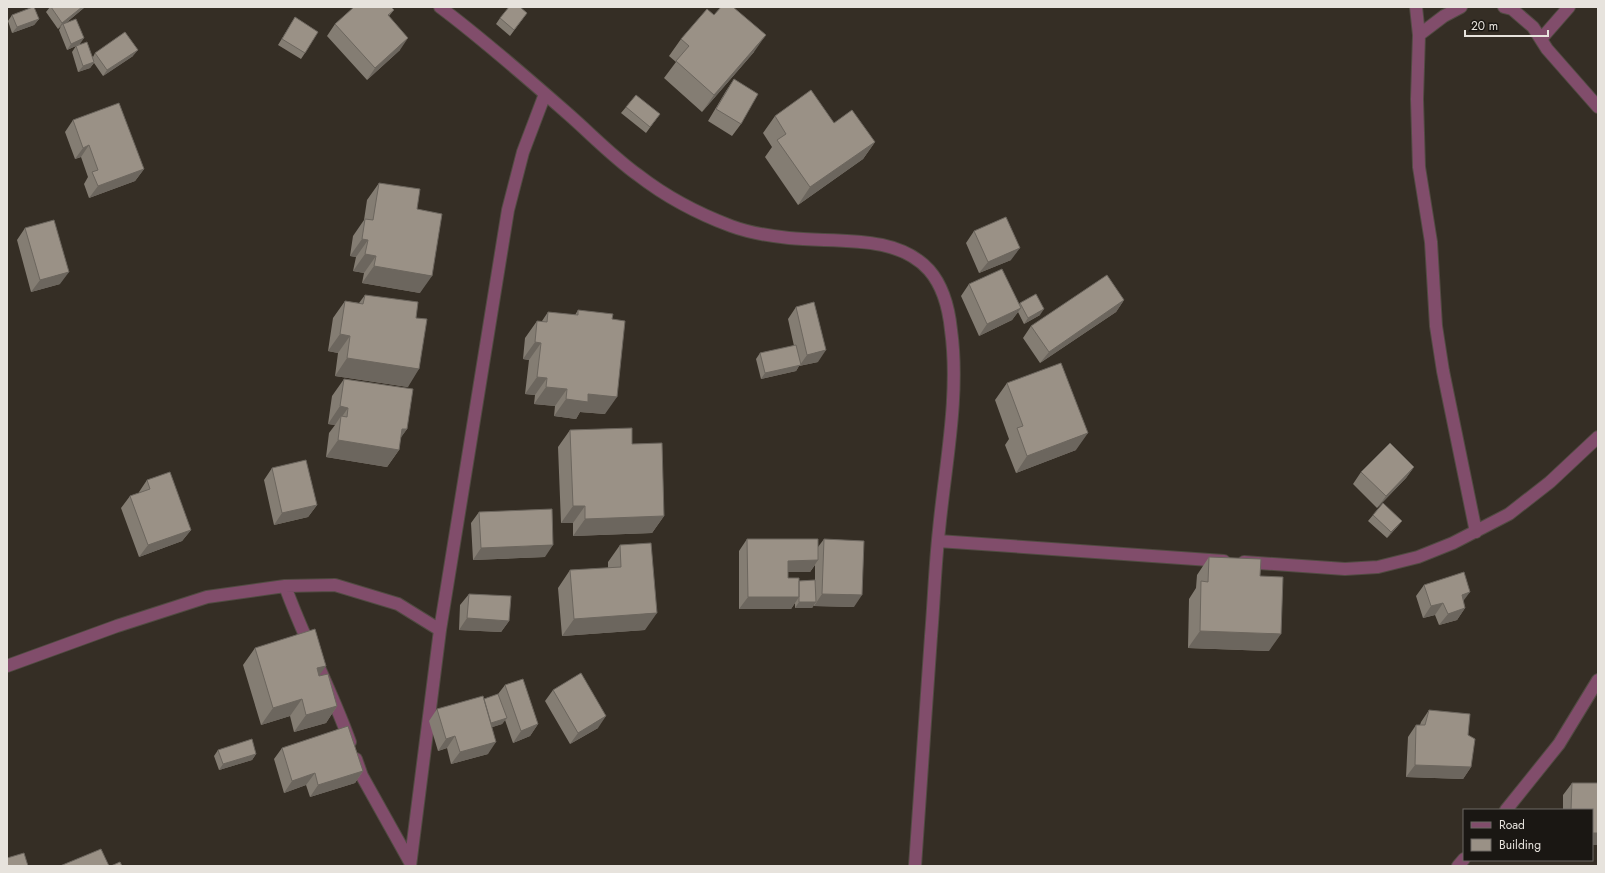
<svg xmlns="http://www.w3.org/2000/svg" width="1605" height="873" font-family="Jost,sans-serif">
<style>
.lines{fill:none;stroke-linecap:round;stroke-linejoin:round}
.minor-casing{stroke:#514b42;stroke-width:14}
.minor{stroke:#814d6b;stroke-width:12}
.wall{fill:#847d73;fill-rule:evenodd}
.shaded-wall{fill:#6c665e}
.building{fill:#9a9186;stroke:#6c665e}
</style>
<rect width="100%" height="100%" fill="#352e25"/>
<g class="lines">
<!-- minor casing -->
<g class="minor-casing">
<path id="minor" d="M 440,7 C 484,40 526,77 567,113 C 591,134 613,157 638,175 C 665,196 699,214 731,226 C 750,233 769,236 789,238 C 834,243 896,233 929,270 C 943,286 949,310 951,330 C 960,395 945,466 939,530 C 935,565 934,601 931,636 C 926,713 921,790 915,866
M 1416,7 L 1419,35 L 1417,99 L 1419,167 L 1431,242 L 1436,326 L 1443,371 L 1476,532
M 1504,7 L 1512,9 L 1533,27 L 1547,49 L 1598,107
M 1419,35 L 1444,16 L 1461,7
M 1541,39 L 1569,7
M 938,541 L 1224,561
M 1244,562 L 1345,569 L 1378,567 L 1418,557 L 1453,543 L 1509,514 L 1550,482 L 1598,437
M 285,586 C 304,639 331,689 350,742
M 7,666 L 117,626 L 207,597 L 285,586 L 335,585 L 398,604 L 440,630
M 356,759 L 362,776 L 410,862
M 1506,810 L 1559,744 L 1598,680
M 410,866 L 440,630 L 508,210 L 523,152 L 545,94
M 1458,866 L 1464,859"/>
</g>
<!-- minor -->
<use href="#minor" class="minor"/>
</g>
<!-- wall -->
<path class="wall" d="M 50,7 L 85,7 L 66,23 L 80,44 L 93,57 L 95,53 L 133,56 L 103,76 L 94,63 L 90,68 L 78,72 L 72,52 L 76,46 L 67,50 L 59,30 L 61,26 L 58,29 L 46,12 Z
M 394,10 L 389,16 L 400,50 L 367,80 L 327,36 L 335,24 Z
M 527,13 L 510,36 L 496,24 L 500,18 Z
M 12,15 L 39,19 L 34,25 L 12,33 L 8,21 Z
M 714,15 L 754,52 L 702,112 L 664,78 L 676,62 L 669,56 L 681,39 Z
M 295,17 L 305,53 L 301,59 L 278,45 Z
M 734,79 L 741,124 L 732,136 L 708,121 L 726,91 Z
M 626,107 L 660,114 L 646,133 L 621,113 Z
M 775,116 L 875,142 L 863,159 L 798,205 L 765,157 L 772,147 L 763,133 Z
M 73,120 L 144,169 L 135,181 L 89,198 L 84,184 L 88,177 L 81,157 L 75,159 L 65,132 Z
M 379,183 L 417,209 L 420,293 L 362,283 L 364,273 L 353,271 L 356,257 L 350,256 L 353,236 L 364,220 L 367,200 Z
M 25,228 L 60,284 L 31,292 L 17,240 Z
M 974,231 L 1011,260 L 979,273 L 966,243 Z
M 969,284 L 1019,304 L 1020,303 L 1040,315 L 1024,324 L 1018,312 L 1012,320 L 979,336 L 961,296 Z
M 365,295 L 416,318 L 408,387 L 335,376 L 338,353 L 328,351 L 333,318 L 345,301 L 359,303 Z
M 1124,300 L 1116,312 L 1040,363 L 1023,338 L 1031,326 Z
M 796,307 L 818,362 L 799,366 L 796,371 L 761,379 L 756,359 L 760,353 L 794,346 L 788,319 Z
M 578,310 L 612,319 L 605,414 L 580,412 L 576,419 L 554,416 L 555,406 L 534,404 L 535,395 L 525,394 L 529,360 L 523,359 L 525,338 L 537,321 L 542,321 L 548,312 L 575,315 Z
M 344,379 L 407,429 L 400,438 L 399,450 L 387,467 L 326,457 L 329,433 L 335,425 L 328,424 L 332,396 Z
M 1007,383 L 1076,450 L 1016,473 L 1005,445 L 1009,439 L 995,400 Z
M 570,430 L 632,444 L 664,516 L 652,533 L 573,536 L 573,523 L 561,523 L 558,447 Z
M 1414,467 L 1406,478 L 1377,508 L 1353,484 L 1361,472 Z
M 272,468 L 317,505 L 308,517 L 274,525 L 264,480 Z
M 147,480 L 191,530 L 182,541 L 139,557 L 121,508 L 130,496 L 139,493 L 139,492 Z
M 479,512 L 545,557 L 473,560 L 471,523 Z
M 1373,515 L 1402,521 L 1397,527 L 1387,538 L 1368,521 Z
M 747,539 L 818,547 L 824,539 L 854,607 L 814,606 L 814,605 L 812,608 L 795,608 L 795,603 L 791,609 L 739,609 L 739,551 ZM 815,565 L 815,580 L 799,581 L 788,578 L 788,572 L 810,572 Z
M 620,545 L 645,630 L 562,636 L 558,588 L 570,570 L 608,568 L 608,562 Z
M 1209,557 L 1260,576 L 1269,651 L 1188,648 L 1189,599 L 1196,588 L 1197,575 Z
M 1424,585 L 1463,601 L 1465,608 L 1457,620 L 1439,625 L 1435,615 L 1423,618 L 1416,596 Z
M 469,594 L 509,621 L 501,632 L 459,630 L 460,605 Z
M 255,648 L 319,675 L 337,706 L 326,723 L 294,732 L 290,716 L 261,725 L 243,665 Z
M 505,685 L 538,724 L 530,736 L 513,743 L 505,720 L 502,724 L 492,727 L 488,754 L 451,764 L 447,748 L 438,751 L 429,721 L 437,709 L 484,699 L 498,694 Z
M 553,690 L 598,728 L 570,744 L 545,701 Z
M 1429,710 L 1468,735 L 1471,767 L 1463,779 L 1406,777 L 1408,737 L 1416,725 L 1420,725 L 1421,722 Z
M 282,748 L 363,771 L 355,783 L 310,797 L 306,785 L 284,793 L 274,759 Z
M 218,750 L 256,754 L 252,760 L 219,770 L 214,756 Z
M 1572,783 L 1592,810 L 1563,810 L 1563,795 Z"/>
<!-- shaded-wall -->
<path class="shaded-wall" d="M 82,7 L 85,7 L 63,25 L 63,24 L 58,29 L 62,23 Z
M 39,19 L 34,25 L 12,33 L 17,27 Z
M 766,35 L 754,52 L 702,112 L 714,95 Z
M 84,38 L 80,44 L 67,50 L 71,44 Z
M 408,38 L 400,50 L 367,80 L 375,68 Z
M 138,50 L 133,56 L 103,76 L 107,70 Z
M 94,62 L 90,68 L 78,72 L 83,66 Z
M 875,142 L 863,159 L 798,205 L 810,187 Z
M 89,145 L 81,157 L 75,159 L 83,148 Z
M 144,169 L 135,181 L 89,198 L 98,186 Z
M 362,239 L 368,240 L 356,257 L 350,256 Z
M 1020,248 L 1011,260 L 979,273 L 988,262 Z
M 365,254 L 376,256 L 364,273 L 353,271 Z
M 374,266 L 432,276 L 420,293 L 362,283 Z
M 69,272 L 60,284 L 31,292 L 40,280 Z
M 1124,300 L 1116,312 L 1040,363 L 1049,352 Z
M 1021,308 L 1012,320 L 979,336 L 987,324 Z
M 1044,309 L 1040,315 L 1024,324 L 1028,318 Z
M 340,334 L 350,336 L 338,353 L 328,351 Z
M 535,342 L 541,343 L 529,360 L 523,359 Z
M 826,350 L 818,362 L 799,366 L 796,371 L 761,379 L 765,373 L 800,365 L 807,355 Z
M 347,358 L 419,369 L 408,387 L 335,376 Z
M 537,377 L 547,378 L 535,395 L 525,394 Z
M 546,387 L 567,389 L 555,406 L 534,404 Z
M 588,394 L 617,397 L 605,414 L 580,412 L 576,419 L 554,416 L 566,399 Z
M 340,406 L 348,408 L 341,418 L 341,416 L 335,425 L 328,424 Z
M 402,429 L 407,429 L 395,446 Z
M 1088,433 L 1076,450 L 1016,473 L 1027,456 Z
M 338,440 L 399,450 L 387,467 L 326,457 Z
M 1414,467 L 1406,478 L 1377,508 L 1386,496 Z
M 317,505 L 308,517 L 274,525 L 282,513 Z
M 573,506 L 585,506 L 573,523 L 561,523 Z
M 664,516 L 652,533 L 573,536 L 585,519 Z
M 1402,521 L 1397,527 L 1387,538 L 1391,532 Z
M 191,530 L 182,541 L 139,557 L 148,545 Z
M 553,545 L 545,557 L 473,560 L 481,548 Z
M 818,560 L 810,572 L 779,572 L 788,561 Z
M 1470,592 L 1461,604 L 1462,595 Z
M 822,594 L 862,595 L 854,607 L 814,606 Z
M 748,597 L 799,597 L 791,609 L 739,609 Z
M 799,602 L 816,602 L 812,608 L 795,608 Z
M 1443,603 L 1435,615 L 1423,618 L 1431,606 Z
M 1465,608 L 1457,620 L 1439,625 L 1448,614 Z
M 657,613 L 645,630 L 562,636 L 574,619 Z
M 467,618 L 509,621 L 501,632 L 459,630 Z
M 1200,631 L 1281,634 L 1269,651 L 1188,648 Z
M 326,666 L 314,683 L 317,668 Z
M 302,699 L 290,716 L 261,725 L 273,708 Z
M 337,706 L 326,723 L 294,732 L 306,715 Z
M 606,716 L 598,728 L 570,744 L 578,733 Z
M 507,718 L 502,724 L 484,730 L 488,724 Z
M 538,724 L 530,736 L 513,743 L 521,731 Z
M 455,736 L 447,748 L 438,751 L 446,739 Z
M 496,742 L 488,754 L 451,764 L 460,752 Z
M 256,754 L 252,760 L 219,770 L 223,764 Z
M 1415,765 L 1471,767 L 1463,779 L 1406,777 Z
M 363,771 L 355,783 L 310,797 L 318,785 Z
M 315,773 L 306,785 L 284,793 L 292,781 Z
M 1592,833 L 1598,833 L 1598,845 L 1592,845 Z"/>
<!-- building -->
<path class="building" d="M 33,7 L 34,7 L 39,19 L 17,27 L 12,15 Z
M 51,7 L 82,7 L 62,23 Z
M 354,7 L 391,7 L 394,10 L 388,15 L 408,38 L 375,68 L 335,24 Z
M 509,7 L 520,7 L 527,13 L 514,30 L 500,18 Z
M 721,7 L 733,7 L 766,35 L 714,95 L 676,61 L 689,46 L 681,39 L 707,9 L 714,15 Z
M 295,17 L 318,32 L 305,53 L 282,39 Z
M 76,19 L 84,38 L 71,44 L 63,24 Z
M 125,32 L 138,50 L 107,70 L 95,53 Z
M 87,42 L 94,62 L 83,66 L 76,46 Z
M 734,79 L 758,94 L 741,124 L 716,109 Z
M 811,90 L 834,123 L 852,110 L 875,142 L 810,187 L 777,140 L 786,134 L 775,116 Z
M 636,95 L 660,114 L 650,127 L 626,107 Z
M 119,103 L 144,169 L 98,186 L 92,172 L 98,170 L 89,145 L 83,148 L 73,120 Z
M 379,183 L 420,189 L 417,209 L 442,214 L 432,276 L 374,266 L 376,256 L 365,254 L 368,240 L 362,239 L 365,219 L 373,220 Z
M 1006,217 L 1020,248 L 988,262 L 974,231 Z
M 54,220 L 69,272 L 40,280 L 25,228 Z
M 1002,269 L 1021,308 L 987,324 L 969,284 Z
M 1107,275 L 1124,300 L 1049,352 L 1031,326 Z
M 1036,294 L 1044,309 L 1028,318 L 1020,303 Z
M 365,295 L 418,302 L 416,318 L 427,319 L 419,369 L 347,358 L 350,336 L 340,334 L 345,301 L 363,304 Z
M 814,302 L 826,350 L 807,355 L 796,307 Z
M 578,310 L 613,314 L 612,319 L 625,321 L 617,397 L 588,394 L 588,402 L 566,399 L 567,389 L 546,387 L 547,378 L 537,377 L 541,343 L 535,342 L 537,321 L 547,322 L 548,312 L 578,315 Z
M 796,345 L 801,365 L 765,373 L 760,353 Z
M 1061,363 L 1088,433 L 1027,456 L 1017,428 L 1023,426 L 1007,383 Z
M 344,379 L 413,389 L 407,429 L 402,429 L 399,450 L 338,440 L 341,416 L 347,417 L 348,408 L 340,406 Z
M 632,428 L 632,444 L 662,443 L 664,516 L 585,519 L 585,506 L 573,506 L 570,430 Z
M 1390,443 L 1414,467 L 1386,496 L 1361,472 Z
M 306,460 L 317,505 L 282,513 L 272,468 Z
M 170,472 L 191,530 L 148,545 L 130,496 L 150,489 L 147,480 Z
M 1383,503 L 1402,521 L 1391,532 L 1373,515 Z
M 552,509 L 553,545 L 481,548 L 479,512 Z
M 747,539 L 818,539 L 818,560 L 788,561 L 788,578 L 799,578 L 799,597 L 748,597 Z
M 824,539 L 864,541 L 862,595 L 822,594 Z
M 651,543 L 657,613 L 574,619 L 570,570 L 621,567 L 620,545 Z
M 1209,557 L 1261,559 L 1260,576 L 1283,577 L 1281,634 L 1200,631 L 1201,581 L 1208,582 Z
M 1464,572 L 1470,592 L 1462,595 L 1465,608 L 1448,614 L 1443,603 L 1431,606 L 1424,585 Z
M 815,580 L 816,602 L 799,602 L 799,581 Z
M 469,594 L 511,596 L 509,621 L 467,618 Z
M 315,629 L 326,666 L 317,668 L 319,676 L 328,674 L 337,706 L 306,715 L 302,699 L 273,708 L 255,648 Z
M 581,673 L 606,716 L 578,733 L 553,690 Z
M 523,679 L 538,724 L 521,731 L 505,685 Z
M 498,694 L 507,718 L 491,723 L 484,699 Z
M 483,696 L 496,742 L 460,752 L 455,736 L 446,739 L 437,709 Z
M 1429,710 L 1470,714 L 1468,735 L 1475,739 L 1471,767 L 1415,765 L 1416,725 L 1425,725 Z
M 348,726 L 363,771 L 318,785 L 315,773 L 292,781 L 282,748 Z
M 252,739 L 256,754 L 223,764 L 218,750 Z
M 1572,783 L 1598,783 L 1598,833 L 1592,833 L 1592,810 L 1571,810 Z
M 101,849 L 109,866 L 60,866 Z
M 24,853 L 28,866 L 7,866 L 7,858 Z
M 120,862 L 122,866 L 111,866 Z"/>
<!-- border -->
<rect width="1605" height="873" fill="none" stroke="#e7e3dd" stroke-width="16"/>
<!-- legend -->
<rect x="1463" y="809" width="130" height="52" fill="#1a1713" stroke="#6c6964"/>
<rect x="1471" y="822" width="20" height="6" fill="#814d6b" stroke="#6c6964"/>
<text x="1499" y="829" font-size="12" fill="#e7e3dd">Road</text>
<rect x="1471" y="839" width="20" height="12" fill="#9a9186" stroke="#6c6964"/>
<text x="1499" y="849" font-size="12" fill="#e7e3dd">Building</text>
<!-- scale -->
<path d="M1465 30v6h83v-6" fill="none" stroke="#e7e3dd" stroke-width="2"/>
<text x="1471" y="30" font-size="12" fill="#e7e3dd" stroke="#1a1713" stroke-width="3" paint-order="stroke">20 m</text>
</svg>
